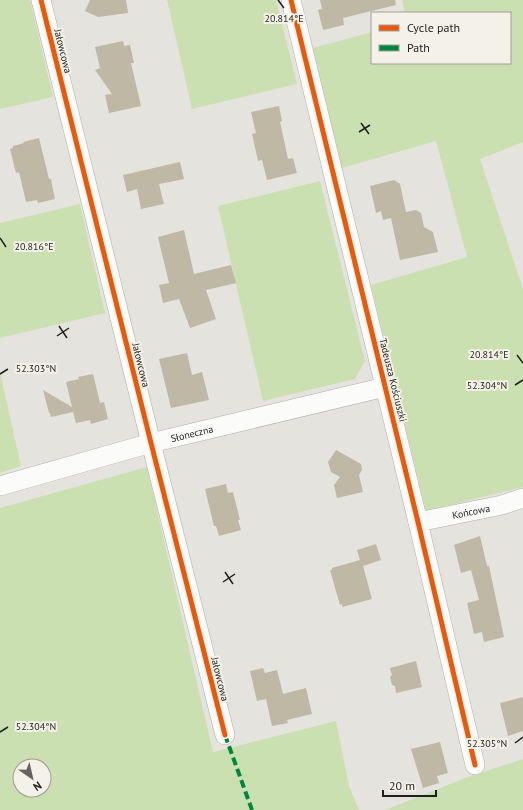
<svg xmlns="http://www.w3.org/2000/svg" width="523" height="810" font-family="'PT Sans',sans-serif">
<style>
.green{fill:#cbe0b1;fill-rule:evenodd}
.building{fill:#bfb8a5}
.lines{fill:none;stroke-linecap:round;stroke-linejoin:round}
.minor-casing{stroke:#aeada9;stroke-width:20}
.minor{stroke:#fbfbfa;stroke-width:19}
.quiet{stroke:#00873e;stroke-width:4;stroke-dasharray:8 4;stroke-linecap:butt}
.cycleway-casing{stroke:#f4f1e8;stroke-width:8}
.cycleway{stroke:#e8590c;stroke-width:5}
.ticks{fill:none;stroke:#201f1c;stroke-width:1.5}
.labels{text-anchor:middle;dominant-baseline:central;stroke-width:4;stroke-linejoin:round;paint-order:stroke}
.street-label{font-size:10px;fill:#201f1c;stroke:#f4f1e8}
.ticks-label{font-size:10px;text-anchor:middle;fill:#201f1c;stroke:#f4f1e8;stroke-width:4;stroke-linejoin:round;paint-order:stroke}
</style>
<rect width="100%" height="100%" fill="#e4e3de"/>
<!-- green -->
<path class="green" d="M 0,0 L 30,0 L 53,97 L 0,109 Z
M 167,0 L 276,0 L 297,84 L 192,109 Z
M 402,0 L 523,0 L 523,142 L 480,159 L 523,289 L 523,487 L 426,511 L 371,285 L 467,257 L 436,141 L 342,168 L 313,48 L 372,32 L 372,63 L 510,63 L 510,13 L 405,13 Z
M 320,181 L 365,361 L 355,379 L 263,401 L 218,206 Z
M 80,204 L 105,313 L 0,338 L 0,223 Z
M 0,372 L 21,466 L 0,473 Z
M 147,467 L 213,752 L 336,721 L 349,786 L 359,810 L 0,810 L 0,508 ZM 20,766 L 44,766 L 44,790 L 20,790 Z
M 523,759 L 523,810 L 385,810 L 465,778 Z"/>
<!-- building -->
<path class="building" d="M 90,0 L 126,0 L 128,13 L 98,17 L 85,11 Z
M 320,0 L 395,0 L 396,5 L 343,18 L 344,25 L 323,30 L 318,10 L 322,9 Z
M 123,41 L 124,46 L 130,45 L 134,63 L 131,63 L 141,106 L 109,113 L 105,95 L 112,94 L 95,70 L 100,68 L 95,47 Z
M 279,106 L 282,121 L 280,122 L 288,159 L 293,158 L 297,173 L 267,180 L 262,160 L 258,161 L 252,134 L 256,133 L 251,112 Z
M 39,138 L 49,179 L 51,179 L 55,199 L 38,203 L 37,200 L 26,202 L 19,172 L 16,173 L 10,149 L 13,148 L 13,146 L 24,143 L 23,142 Z
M 180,162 L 184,179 L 159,184 L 164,204 L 141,209 L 137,189 L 127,192 L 123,175 Z
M 394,180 L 400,184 L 406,212 L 416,210 L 421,213 L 424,227 L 433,232 L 438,252 L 400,260 L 391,218 L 383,220 L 381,211 L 376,213 L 370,186 Z
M 184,230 L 194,274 L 231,265 L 236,283 L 206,290 L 216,319 L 190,328 L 179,299 L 163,303 L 159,285 L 169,283 L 158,237 Z
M 187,353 L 192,375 L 202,372 L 209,400 L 171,408 L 159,359 Z
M 93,374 L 100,403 L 104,402 L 108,419 L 91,424 L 90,420 L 76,423 L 73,412 L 51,417 L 50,413 L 49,413 L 43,390 L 72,407 L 66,382 L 79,379 L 78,377 Z
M 336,450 L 361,464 L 362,470 L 359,475 L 363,492 L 337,498 L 334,485 L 340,477 L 331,472 L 328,462 Z
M 226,484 L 228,493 L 233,492 L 240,520 L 238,520 L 241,530 L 219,536 L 216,526 L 214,526 L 205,489 Z
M 480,536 L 487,566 L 489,566 L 504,637 L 484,642 L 482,632 L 474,634 L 467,603 L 479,600 L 471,570 L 461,573 L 454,545 Z
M 376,544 L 381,560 L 363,566 L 372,599 L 342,607 L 342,604 L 340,605 L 330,570 L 332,570 L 332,568 L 360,560 L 357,550 Z
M 416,661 L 422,687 L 396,693 L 395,686 L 392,685 L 390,677 L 392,675 L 390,668 Z
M 263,668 L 265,673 L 277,670 L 283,694 L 306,688 L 312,714 L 287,720 L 288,723 L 272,726 L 266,699 L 257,701 L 250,671 Z
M 523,697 L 523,731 L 508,736 L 500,703 Z
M 440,742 L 448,773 L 437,776 L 439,783 L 423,788 L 411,749 Z"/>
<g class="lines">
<!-- minor casing -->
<g class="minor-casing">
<g id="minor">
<path d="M 41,0 L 151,443 L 225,735"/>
<path d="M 291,0 L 418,522 L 475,765"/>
<path id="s1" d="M 0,486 L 151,443 L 385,387"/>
<path id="s2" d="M 418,522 L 502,505 L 523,498"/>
</g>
</g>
<!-- minor -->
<use href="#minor" class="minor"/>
<!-- quiet -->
<path class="quiet" d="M 225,735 L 252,810"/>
<!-- cycleway casing -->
<g class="cycleway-casing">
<path id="cycleway" d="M 41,0 L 151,443 L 225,735
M 291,0 L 418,522 L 475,765"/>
</g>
<!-- cycleway -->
<use href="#cycleway" class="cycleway"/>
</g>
<!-- ticks -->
<path class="ticks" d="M 278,0 L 284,8M 361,123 L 369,134M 359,132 L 370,125M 0,238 L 6,247M 59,326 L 67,338M 57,336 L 69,328M 517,355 L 523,363M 0,374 L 8,369M 515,385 L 523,380M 225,572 L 233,584M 223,582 L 235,574M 0,732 L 8,727M 515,743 L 523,737"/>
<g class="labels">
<!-- street labels -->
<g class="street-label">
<text transform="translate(63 51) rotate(76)">Jałowcowa</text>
<text transform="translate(141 365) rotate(76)">Jałowcowa</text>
<text transform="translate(393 380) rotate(76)">Tadeusza Kościuszki</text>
<text stroke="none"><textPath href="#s1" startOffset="199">Słoneczna</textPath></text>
<text stroke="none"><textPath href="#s2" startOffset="54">Końcowa</textPath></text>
<text transform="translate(220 679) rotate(76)">Jałowcowa</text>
</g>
</g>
<g class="ticks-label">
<text x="284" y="22">20.814°E</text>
<text x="34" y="250">20.816°E</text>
<text x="489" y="358">20.814°E</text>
<text x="36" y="372">52.303°N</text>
<text x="487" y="389">52.304°N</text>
<text x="36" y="730">52.304°N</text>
<text x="487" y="747">52.305°N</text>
</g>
<!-- legend -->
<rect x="371" y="12" width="140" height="52" fill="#f4f1e8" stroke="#9f9d96"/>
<rect x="379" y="25" width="20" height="6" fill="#e8590c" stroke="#9f9d96"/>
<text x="407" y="32" font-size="12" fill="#201f1c">Cycle path</text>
<rect x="379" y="45" width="20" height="6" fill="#00873e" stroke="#9f9d96"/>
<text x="407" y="52" font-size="12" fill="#201f1c">Path</text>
<!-- north arrow -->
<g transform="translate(32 778) rotate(146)"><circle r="19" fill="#f4f1e8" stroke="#9f9d96"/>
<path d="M0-3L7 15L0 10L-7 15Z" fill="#656460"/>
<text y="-6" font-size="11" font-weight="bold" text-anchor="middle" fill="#201f1c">N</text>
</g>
<!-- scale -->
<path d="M383 790v6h53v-6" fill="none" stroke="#201f1c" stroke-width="2"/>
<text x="389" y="790" font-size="12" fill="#201f1c" stroke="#f4f1e8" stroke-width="3" paint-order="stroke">20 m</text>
</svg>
